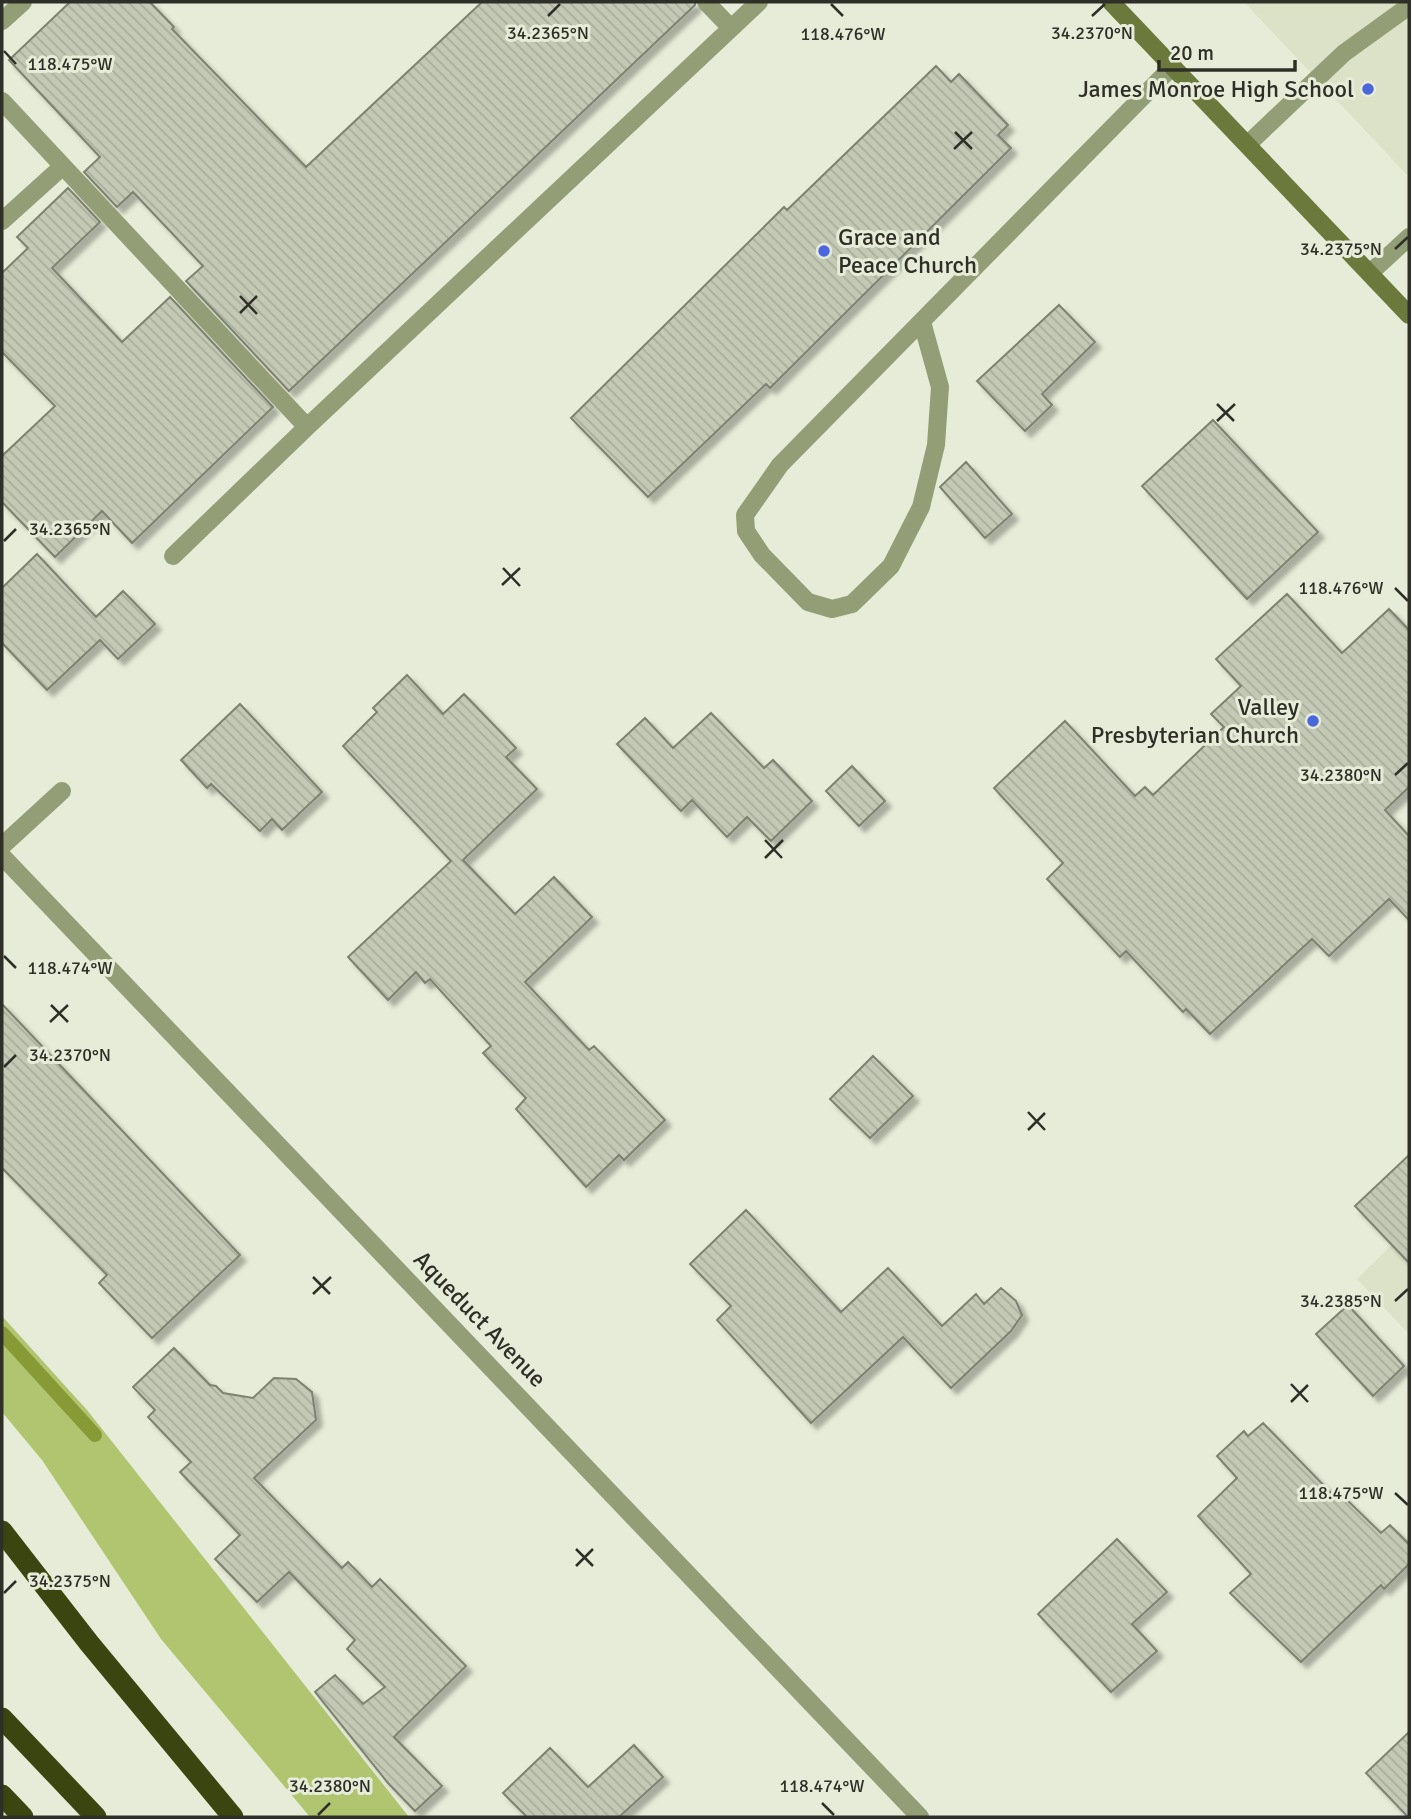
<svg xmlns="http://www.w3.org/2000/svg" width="1411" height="1819" font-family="Signika,sans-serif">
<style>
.built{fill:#dbe2c8}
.green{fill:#b1c470}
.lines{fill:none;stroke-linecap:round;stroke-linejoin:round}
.stream{stroke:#879a36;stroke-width:14}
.building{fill:url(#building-back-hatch);stroke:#7e8270;stroke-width:2;filter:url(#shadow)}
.service{stroke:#949e76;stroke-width:18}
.minor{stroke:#949e76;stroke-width:18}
.secondary{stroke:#6c793c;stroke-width:18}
.motorway{stroke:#3b450f;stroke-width:21}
.ticks{fill:none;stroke:#2e3028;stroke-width:2.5}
.poi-dot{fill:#4a67db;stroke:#e7ecd8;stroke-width:2.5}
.labels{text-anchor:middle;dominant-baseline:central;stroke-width:6;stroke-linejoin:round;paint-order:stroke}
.poi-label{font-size:24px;fill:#2e3028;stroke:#e7ecd8;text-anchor:end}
.street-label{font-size:24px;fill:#2e3028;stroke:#e7ecd8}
.ticks-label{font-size:18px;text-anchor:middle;fill:#2e3028;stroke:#e7ecd8;stroke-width:6;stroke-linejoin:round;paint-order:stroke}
</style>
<defs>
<pattern id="building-back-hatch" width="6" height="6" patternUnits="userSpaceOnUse" patternTransform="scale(1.75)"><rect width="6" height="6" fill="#c4c9b5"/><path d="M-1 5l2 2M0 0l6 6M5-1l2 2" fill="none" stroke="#a9ad9c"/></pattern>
<filter id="shadow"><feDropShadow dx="6" dy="6" stdDeviation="2" flood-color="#0004"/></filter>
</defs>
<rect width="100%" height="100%" fill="#e7ecd8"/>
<!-- built -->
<path class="built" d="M 1244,2 L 1409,2 L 1409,177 Z
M 1409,1228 L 1409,1334 L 1357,1279 Z"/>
<!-- green -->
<path class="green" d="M 2,1316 L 87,1410 L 409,1817 L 310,1817 L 161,1639 L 42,1460 L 2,1412 Z"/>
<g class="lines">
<!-- stream -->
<path class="stream" d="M 2,1333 L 95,1435"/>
</g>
<!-- building -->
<path class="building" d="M 70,2 L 150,2 L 174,27 L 172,29 L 306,167 L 482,2 L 695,2 L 695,5 L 289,391 L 186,281 L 203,266 L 133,192 L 117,207 L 84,172 L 100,157 L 9,60 Z
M 936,66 L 951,82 L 959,74 L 1008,125 L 998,135 L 1011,148 L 770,388 L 766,384 L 648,497 L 571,418 L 784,207 L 787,210 Z
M 68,188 L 100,222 L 52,268 L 122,342 L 170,297 L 273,407 L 132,543 L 102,511 L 55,557 L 2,502 L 2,456 L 55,406 L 2,352 L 2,273 L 28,248 L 17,237 Z
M 1059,305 L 1095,342 L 1042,394 L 1052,405 L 1025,431 L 977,381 Z
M 1213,420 L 1318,532 L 1247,599 L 1142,486 Z
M 966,462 L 1012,514 L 985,538 L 940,487 Z
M 37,554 L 96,617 L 123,591 L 155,624 L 118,659 L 100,640 L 47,690 L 2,643 L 2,588 Z
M 1287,594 L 1342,653 L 1389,609 L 1409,630 L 1409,787 L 1385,810 L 1409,836 L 1409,920 L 1389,899 L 1329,956 L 1312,939 L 1210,1034 L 1186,1009 L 1183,1012 L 1126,951 L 1120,957 L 1047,879 L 1063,863 L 994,788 L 1065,721 L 1135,796 L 1145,787 L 1153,795 L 1224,727 L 1211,714 L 1241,686 L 1216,659 Z
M 407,675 L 443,714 L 464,694 L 516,748 L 506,757 L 537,789 L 463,860 L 515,914 L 554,877 L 592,917 L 525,982 L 589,1050 L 594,1046 L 665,1120 L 624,1160 L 619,1155 L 586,1187 L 516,1109 L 526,1098 L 483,1053 L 491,1046 L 430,979 L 425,983 L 416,972 L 388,1000 L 348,957 L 451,861 L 343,746 L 377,712 L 373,708 Z
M 240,704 L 322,792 L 282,830 L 272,819 L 260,831 L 211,784 L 207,788 L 181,760 Z
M 711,713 L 764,768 L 773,760 L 812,801 L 771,841 L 747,817 L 727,837 L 692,800 L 681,811 L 617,744 L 645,718 L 673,748 Z
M 852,766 L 885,801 L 859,826 L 826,791 Z
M 2,1004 L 240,1255 L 152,1338 L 99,1283 L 107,1275 L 2,1168 Z
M 873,1056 L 913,1096 L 870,1138 L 830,1099 Z
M 1409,1155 L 1409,1263 L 1355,1206 Z
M 746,1210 L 841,1312 L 888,1268 L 942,1326 L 976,1294 L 984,1304 L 1001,1288 L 1016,1301 L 1022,1315 L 1011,1331 L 951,1388 L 903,1337 L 811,1423 L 717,1320 L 731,1306 L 690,1264 Z
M 1348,1305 L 1404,1366 L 1373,1396 L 1316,1334 Z
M 174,1348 L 210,1385 L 216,1386 L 223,1393 L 253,1398 L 274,1378 L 296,1379 L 312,1392 L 316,1420 L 254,1478 L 342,1568 L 348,1562 L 372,1587 L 380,1579 L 466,1666 L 394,1737 L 442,1786 L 415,1811 L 388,1783 L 315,1692 L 335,1675 L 363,1704 L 385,1687 L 347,1649 L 355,1640 L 289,1572 L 257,1602 L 215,1559 L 240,1535 L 180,1472 L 191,1462 L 148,1417 L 155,1410 L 133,1387 Z
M 1263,1423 L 1336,1498 L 1341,1494 L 1381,1533 L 1390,1525 L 1409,1544 L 1409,1564 L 1384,1589 L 1381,1585 L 1301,1662 L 1230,1593 L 1251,1574 L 1198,1516 L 1237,1478 L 1217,1456 L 1244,1431 L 1248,1436 Z
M 1117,1539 L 1167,1592 L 1132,1624 L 1157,1651 L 1111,1692 L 1038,1614 Z
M 1409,1732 L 1409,1817 L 1408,1817 L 1366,1773 Z
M 634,1745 L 663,1777 L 619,1817 L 527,1817 L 503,1793 L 550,1748 L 588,1787 Z"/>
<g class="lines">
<!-- service -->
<path class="service" d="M 706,2 L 731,28
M 2,21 L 23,2
M 2,101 L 307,427 L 759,2
M 1248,144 L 1344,53 L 1409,6
M 2,221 L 63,166
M 1370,273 L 1409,237
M 922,322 L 940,387 L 936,445 L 921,507 L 891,566 L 852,604 L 832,609 L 808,602 L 762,555 L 746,531 L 745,515 L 780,465 L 1173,66
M 173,556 L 307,427
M 2,846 L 62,791"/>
<!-- minor -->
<path class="minor" d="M 2,856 L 920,1817"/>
<!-- secondary -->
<path class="secondary" d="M 1111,2 L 1409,315"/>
<!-- motorway -->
<path class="motorway" d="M 2,1531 L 89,1643 L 233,1817
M 2,1718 L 96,1817
M 2,1795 L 23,1817"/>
</g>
<!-- ticks -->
<path class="ticks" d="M 831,4 L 843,16M 548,16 L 560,4M 1092,16 L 1105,4M 4,51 L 16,64M 955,132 L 972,149M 954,149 L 972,132M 1395,249 L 1408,237M 240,296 L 257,314M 240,313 L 257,296M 1217,404 L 1234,421M 1217,421 L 1235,404M 4,541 L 16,529M 503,568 L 520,586M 502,585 L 520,568M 1395,588 L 1408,601M 1395,775 L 1408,763M 765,840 L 782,858M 765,858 L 783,840M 4,956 L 16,968M 51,1005 L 68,1022M 50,1022 L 68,1005M 4,1067 L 16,1055M 1028,1112 L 1045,1130M 1028,1130 L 1045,1113M 313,1277 L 330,1294M 313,1294 L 331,1277M 1395,1301 L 1408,1289M 1291,1384 L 1308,1402M 1291,1402 L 1308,1385M 1395,1493 L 1408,1505M 576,1549 L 593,1566M 576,1566 L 593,1549M 4,1593 L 16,1581M 822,1803 L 834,1815M 318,1815 L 330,1803"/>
<!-- markers -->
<g class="poi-dot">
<circle cx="1368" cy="89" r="7"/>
<circle cx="824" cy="251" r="7"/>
<circle cx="1313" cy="721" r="7"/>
</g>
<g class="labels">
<!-- poi labels -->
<g class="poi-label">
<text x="1354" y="89">James Monroe High School</text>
<text x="838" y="237" text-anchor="start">Grace and<tspan x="838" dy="28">Peace Church</tspan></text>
<text x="1299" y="707">Valley<tspan x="1299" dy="28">Presbyterian Church</tspan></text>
</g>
<!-- street labels -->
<g class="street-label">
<text transform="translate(480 1319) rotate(46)">Aqueduct Avenue</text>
</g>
</g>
<g class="ticks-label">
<text x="548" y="39">34.2365°N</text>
<text x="1092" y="39">34.2370°N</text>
<text x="843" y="40">118.476°W</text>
<text x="70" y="70">118.475°W</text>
<text x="1341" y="255">34.2375°N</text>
<text x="70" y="535">34.2365°N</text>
<text x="1341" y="594">118.476°W</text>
<text x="1341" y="781">34.2380°N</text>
<text x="70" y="974">118.474°W</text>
<text x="70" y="1061">34.2370°N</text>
<text x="1341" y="1307">34.2385°N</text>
<text x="1341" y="1499">118.475°W</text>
<text x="70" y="1587">34.2375°N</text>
<text x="822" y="1792">118.474°W</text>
<text x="330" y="1792">34.2380°N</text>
</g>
<!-- border -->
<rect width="1411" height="1819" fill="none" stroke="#2e3028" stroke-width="7"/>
<!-- scale -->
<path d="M1159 60v10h136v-10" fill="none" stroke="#2e3028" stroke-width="3.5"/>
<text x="1170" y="60" font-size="21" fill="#2e3028" stroke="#e7ecd8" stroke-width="5" paint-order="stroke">20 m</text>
</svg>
